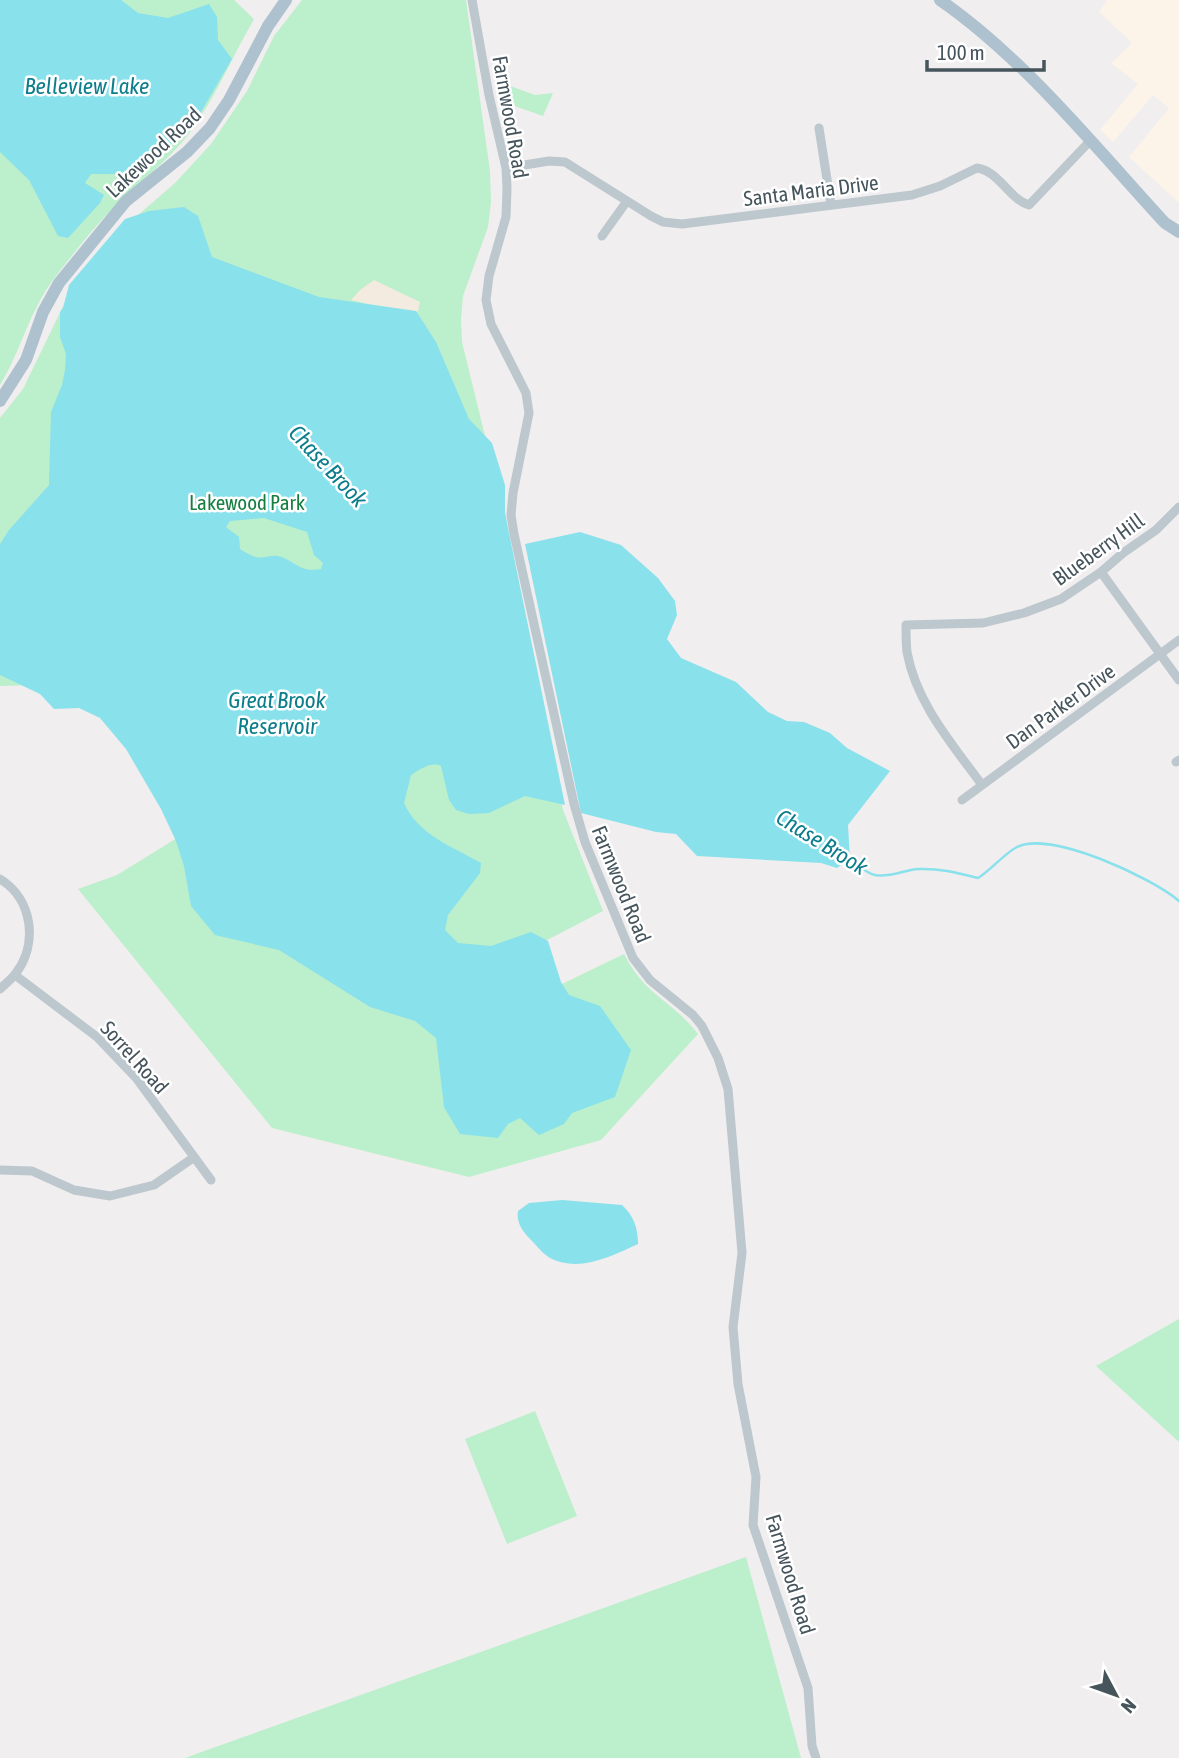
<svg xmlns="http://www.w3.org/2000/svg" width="1179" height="1758" font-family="'Asap Condensed',sans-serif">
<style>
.commercial{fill:#fcf4e8}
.green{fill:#bcefcb}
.sand{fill:#f3ebdf}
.water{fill:#89e1ec;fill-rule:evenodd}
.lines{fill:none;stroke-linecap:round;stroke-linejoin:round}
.stream{stroke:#89e1ec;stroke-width:2.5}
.minor{stroke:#bcc7ce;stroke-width:9}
.major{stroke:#aec1ce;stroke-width:12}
.labels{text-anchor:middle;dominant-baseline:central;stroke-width:5;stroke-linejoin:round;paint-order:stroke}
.street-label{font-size:21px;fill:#46545c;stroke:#fff}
.park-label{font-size:21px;fill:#167e41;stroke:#fff}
.water-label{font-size:23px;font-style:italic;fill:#0c7d8b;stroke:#fff}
</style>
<rect width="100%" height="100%" fill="#f1eeef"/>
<!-- commercial -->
<path class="commercial" d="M 1107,0 L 1179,0 L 1179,203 L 1129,157 L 1169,108 L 1153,95 L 1113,142 L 1100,130 L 1138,84 L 1111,63 L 1132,43 L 1099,12 Z"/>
<!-- green -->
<path class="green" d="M 0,0 L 234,0 L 254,19 C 232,57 215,99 188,135 C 167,162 139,182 115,206 C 93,228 72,255 53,280 C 29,312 21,351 0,385 Z
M 302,0 L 466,0 L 490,171 L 491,202 L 488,227 L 463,296 L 461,319 L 462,342 L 497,485 L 563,810 L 603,911 L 497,966 L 535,997 L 624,954 C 645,996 673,1001 698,1034 L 601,1140 L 469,1177 L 272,1128 L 78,889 L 117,875 L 185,833 L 102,705 L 33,685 L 0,686 L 0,418 L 23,389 L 68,296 L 130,222 L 175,183 L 211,144 L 247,91 L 274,36 Z
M 496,81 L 535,95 L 553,93 L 543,116 L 500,101 Z
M 1179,1319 L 1179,1442 L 1096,1366 Z
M 535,1411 L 577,1516 L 507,1544 L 465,1439 Z
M 746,1557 L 801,1758 L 185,1758 Z"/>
<!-- sand -->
<path class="sand" d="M 374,280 L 420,302 L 418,311 L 411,314 L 351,300 L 360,290 Z"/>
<!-- water -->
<path class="water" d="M 0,0 L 121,0 L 138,13 L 168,18 L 209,4 L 217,17 L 218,40 L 232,59 L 201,112 L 175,142 L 123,174 L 91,174 L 85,183 L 104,195 L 100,203 L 68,238 L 58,236 L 29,180 L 0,152 Z
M 184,207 L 198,216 L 212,257 L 319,297 L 416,311 L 436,342 L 469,419 L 492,443 L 505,485 L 505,512 L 509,533 L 565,805 L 525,796 L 489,813 L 469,814 L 456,810 L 449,800 L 441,766 C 431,761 419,770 411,775 L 404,803 C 419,836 452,846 481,863 L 480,873 L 448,915 L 445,930 L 458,943 L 491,946 L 531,932 L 548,941 L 561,982 L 569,995 L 600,1006 L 631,1050 L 615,1097 L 572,1113 L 564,1124 L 539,1135 L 520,1118 L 508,1124 L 498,1138 L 460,1134 L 444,1107 L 436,1038 L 415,1021 L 370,1007 L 279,950 L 215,935 L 191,906 L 184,866 L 176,841 L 161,809 L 126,749 L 100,718 L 79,708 L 54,709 L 40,694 L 0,675 L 0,544 L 9,530 L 49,485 L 51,412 L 62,385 L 65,370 L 66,354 L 60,337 L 60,312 L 63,308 L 69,285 L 125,219 L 149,211 ZM 264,518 L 307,532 L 314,555 L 323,563 L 321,569 C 299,573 296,561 278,556 C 271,555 263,559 256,557 C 251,556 245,552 240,549 L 239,537 L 226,527 L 230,521 Z
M 580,532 L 621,545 L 658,578 L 675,601 L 677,615 L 667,639 L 681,658 L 736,682 L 768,712 L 787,721 L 804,722 L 830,733 L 847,748 L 890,771 L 848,825 L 850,859 L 837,868 L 821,863 L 697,856 L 676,834 L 656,832 L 581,813 L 525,544 Z
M 562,1200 L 622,1205 C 634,1216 638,1228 638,1244 C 612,1256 579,1273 550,1258 C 543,1254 537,1246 531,1240 C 523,1232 516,1223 518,1211 L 529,1203 Z"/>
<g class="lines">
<!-- stream -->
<path class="stream" d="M 848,857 C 856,863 865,873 875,875 C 889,878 904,870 918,869 C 939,868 958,873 978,878 C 991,870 1005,853 1017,847 C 1051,830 1152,878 1179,901"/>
<!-- minor -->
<path class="minor" d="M 472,0 L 489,95 L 506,168 L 507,188 L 506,217 L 489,276 L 486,300 L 491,324 L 526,393 L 529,413 L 513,493 L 511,515 L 514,534 L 574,804 L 585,842 L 633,958 L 650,980 L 693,1015 L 702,1026 L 718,1058 L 728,1089 L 742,1253 L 733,1327 L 738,1384 L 756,1477 L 753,1525 L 808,1688 L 812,1746 L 816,1758
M 819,128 L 831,205
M 506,168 L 549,161 L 565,162 L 651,216 L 663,222 L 682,224 L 912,195 L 940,186 L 977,168 C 999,171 1009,199 1029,205 L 1090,141
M 602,236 L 627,201
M 1101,572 L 1179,680
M 1176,762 L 1179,760
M 982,785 C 953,745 916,703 907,652 C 906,643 906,634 906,625 L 983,623 L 1024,613 L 1061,599 L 1101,572 L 1123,553 L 1156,530 L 1179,507
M 962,800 L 1179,640
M 0,879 C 33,899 38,944 16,973 C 12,979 5,984 0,989
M 15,975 L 97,1037 L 137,1079 L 211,1180
M 0,1170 L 32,1171 L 74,1190 L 110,1196 L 154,1185 L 193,1158"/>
<!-- major -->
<path class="major" d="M 940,0 C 1024,58 1096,148 1165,223 L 1179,232
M 0,401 L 26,360 L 43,312 L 59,283 L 126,201 L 187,152 L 210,128 L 229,100 L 268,26 L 286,0"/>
</g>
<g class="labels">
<!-- street labels -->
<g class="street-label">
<text transform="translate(511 117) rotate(80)">Farmwood Road</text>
<text transform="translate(153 152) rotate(-43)">Lakewood Road</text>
<text transform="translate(811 190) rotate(-7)">Santa Maria Drive</text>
<text transform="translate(1098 549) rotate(-36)">Blueberry Hill</text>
<text transform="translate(1060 706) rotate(-36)">Dan Parker Drive</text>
<text transform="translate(622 884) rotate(68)">Farmwood Road</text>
<text transform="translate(135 1057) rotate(48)">Sorrel Road</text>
<text transform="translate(791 1574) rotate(73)">Farmwood Road</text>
</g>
<!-- park labels -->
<g class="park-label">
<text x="247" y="502">Lakewood Park</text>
</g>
<!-- water labels -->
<g class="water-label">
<text x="87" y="86">Belleview Lake</text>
<text transform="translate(328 466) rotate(47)">Chase Brook</text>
<text x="277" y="700">Great Brook<tspan x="277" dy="26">Reservoir</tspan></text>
<text transform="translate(822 842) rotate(32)">Chase Brook</text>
</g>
</g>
<!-- north arrow -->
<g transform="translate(1116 1695) rotate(131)" stroke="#ffffff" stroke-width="5" paint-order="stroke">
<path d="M0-5L12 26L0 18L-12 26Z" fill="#46545c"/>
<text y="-10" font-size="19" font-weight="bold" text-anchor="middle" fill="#46545c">N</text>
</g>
<!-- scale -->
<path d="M927 60v10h117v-10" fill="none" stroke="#46545c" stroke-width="3.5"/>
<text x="937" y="60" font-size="21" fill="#46545c" stroke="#ffffff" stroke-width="5" paint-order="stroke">100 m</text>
</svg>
